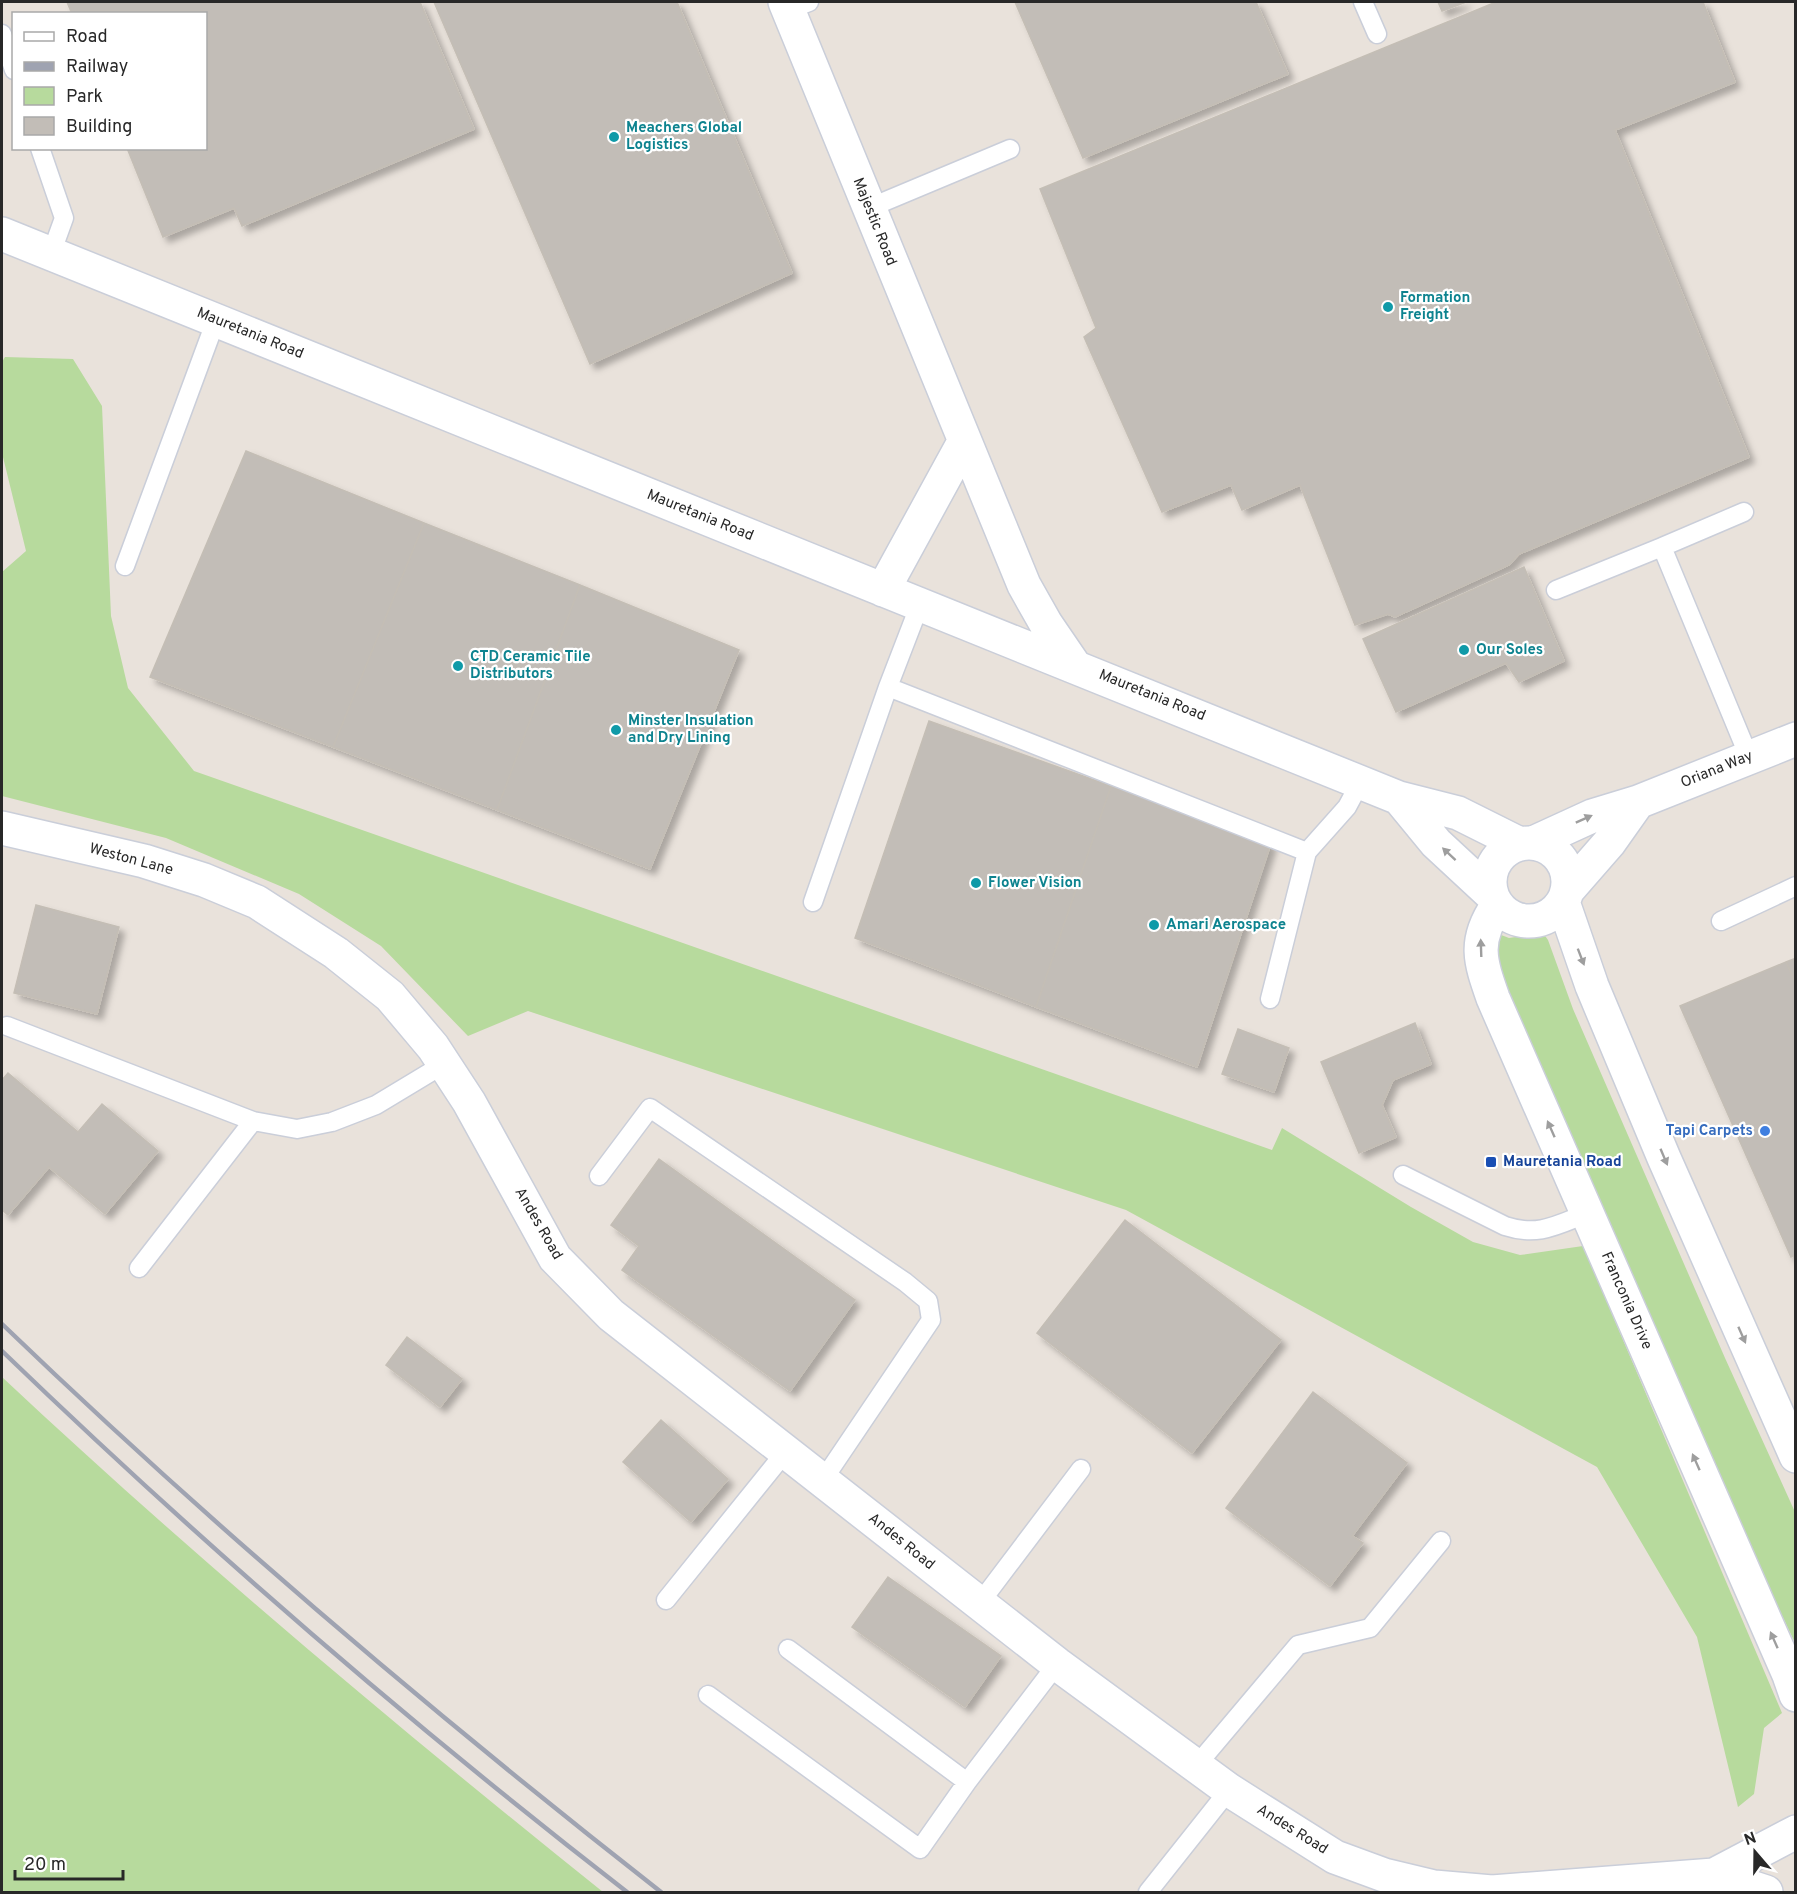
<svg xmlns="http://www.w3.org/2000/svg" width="1797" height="1894" font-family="Overpass,sans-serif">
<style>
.green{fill:#b7da9d}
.building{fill:#c2bdb7;stroke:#c4beb5;stroke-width:1.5;filter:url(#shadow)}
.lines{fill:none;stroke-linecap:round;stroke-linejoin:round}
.lane-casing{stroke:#caced9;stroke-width:21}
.street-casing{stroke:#caced9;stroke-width:36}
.secondary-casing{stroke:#caced9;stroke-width:36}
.lane{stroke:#fff;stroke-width:18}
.street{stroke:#fff;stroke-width:33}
.secondary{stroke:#fff;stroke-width:33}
.rail{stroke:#9fa3b1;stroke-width:4.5}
.oneway{fill:#9e9e9e}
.culture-dot{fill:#0f9aa8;stroke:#fff;stroke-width:2}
.shop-dot{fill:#3f7fe0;stroke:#fff;stroke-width:2}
.transit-dot{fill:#1a4fb4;stroke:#fff;stroke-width:2}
.labels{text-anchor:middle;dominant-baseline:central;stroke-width:4.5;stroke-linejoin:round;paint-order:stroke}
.culture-label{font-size:15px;font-weight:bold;fill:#0d838f;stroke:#fff;text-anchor:start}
.street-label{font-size:15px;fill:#282828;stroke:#fff}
.shop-label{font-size:15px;font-weight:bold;fill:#366cbe;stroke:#fff;text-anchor:end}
.transit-label{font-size:15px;font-weight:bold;fill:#164399;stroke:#fff;text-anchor:start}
</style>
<defs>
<filter id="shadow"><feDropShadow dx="5.5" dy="5.5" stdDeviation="3" flood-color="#0004"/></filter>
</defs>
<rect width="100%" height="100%" fill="#e9e2db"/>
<!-- green -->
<path class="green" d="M 5,357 L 73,359 L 102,406 L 111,616 L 128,688 L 194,771 L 1272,1150 L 1282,1128 L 1411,1207 L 1473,1242 L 1520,1255 L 1583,1246 L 1782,1713 L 1764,1728 L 1754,1794 L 1738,1807 L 1697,1637 L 1597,1467 L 1126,1210 L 528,1011 L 468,1036 L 381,946 L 299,894 L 166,838 L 2,796 L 2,572 L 26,551 L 2,453 L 2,362 Z
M 1496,933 L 1509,938 L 1543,933 L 1548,940 L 1573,1009 L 1725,1358 L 1795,1512 L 1795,1643 L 1679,1398 L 1498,985 Z
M 2,1377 C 194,1557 397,1727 603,1892 L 2,1892 Z"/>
<!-- building -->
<path class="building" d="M 67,2 L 420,2 L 474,129 L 242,226 L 234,208 L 163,237 L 127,148 L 206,148 L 206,14 L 72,14 Z
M 434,2 L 677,2 L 792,273 L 590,364 Z
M 1015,2 L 1256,2 L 1288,74 L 1083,158 Z
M 1438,2 L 1466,2 L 1442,11 Z
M 1496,2 L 1703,2 L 1735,82 L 1615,130 L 1749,457 L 1519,554 L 1509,565 L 1395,617 L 1388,614 L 1355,625 L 1300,485 L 1242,510 L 1231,485 L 1162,512 L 1084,337 L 1096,328 L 1040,189 Z
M 246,451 L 424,523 L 333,747 L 150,677 Z
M 424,523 L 580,585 L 497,810 L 333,747 Z
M 1524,567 L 1564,661 L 1519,682 L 1506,663 L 1396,712 L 1363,639 Z
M 580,585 L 739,650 L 650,869 L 497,810 Z
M 929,721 L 1111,786 L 1036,1007 L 855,938 Z
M 1111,786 L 1271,843 L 1197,1067 L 1036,1007 Z
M 36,905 L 119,927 L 97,1014 L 14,993 Z
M 1796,958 L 1796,984 L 1786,962 Z
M 1786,962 L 1796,984 L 1796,1255 L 1791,1257 L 1680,1006 Z
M 1415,1023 L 1431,1064 L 1393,1080 L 1382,1105 L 1396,1137 L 1359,1153 L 1321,1062 Z
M 1238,1029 L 1289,1048 L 1274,1092 L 1222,1074 Z
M 8,1073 L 78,1132 L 102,1104 L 158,1151 L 105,1214 L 49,1167 L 8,1215 L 2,1210 L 2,1080 Z
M 659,1159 L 855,1300 L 790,1391 L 622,1270 L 639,1246 L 611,1225 Z
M 1125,1220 L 1281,1340 L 1192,1453 L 1037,1333 Z
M 407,1337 L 462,1379 L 440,1407 L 386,1365 Z
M 1313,1392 L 1407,1463 L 1352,1536 L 1363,1543 L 1330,1586 L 1226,1508 Z
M 661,1420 L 728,1479 L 691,1522 L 623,1462 Z
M 888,1577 L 1001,1656 L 965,1707 L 852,1627 Z"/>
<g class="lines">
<!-- lane casing -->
<g class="lane-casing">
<path id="lane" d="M 1363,2 L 1377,34
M 788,10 L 809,2
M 2,34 L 14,70
M 40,148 L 64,218 L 51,254
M 869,208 L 1010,149
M 1662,547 L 1744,512
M 125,566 L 216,320
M 1556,590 L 1662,547 L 1749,757
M 920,604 L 888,687 L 1307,852 L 1347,807 L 1361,781
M 813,902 L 888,687
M 1721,921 L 1796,886
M 1270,999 L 1307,852
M 7,1026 L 253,1121 L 297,1129 L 332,1122 L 376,1105 L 444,1064
M 1403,1175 L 1505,1226 C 1538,1237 1557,1225 1588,1213
M 599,1176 L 650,1108 L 905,1282 L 928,1301 L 931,1320 L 823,1480
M 139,1268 L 253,1121
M 666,1600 L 787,1450
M 979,1604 L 1081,1469
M 788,1649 L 967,1782 L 1057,1664
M 708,1695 L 920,1849 L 967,1782
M 1196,1766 L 1298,1645 L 1370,1628 L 1441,1541
M 1148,1892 L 1229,1790"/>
</g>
<!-- street casing -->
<g class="street-casing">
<path id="street" d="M 785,2 L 1024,585 L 1046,624 L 1074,665
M 2,234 L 1399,798 L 1458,813 L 1520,844
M 883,590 L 964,442
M 1399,798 L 1436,843 L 1491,894
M1490 882a39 39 0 1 1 78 0a39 39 0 1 1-78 0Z
M 1533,843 L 1592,816 L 1638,802 L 1796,739
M 1568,890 L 1609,843 L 1638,802
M 1563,902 L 1592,986 L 1664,1158 L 1796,1456
M 1497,906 C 1473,941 1480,961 1493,998 L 1789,1675 L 1796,1695"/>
</g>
<!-- secondary casing -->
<g class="secondary-casing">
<path id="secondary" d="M 2,828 L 144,861 L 204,880 L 257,902 L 336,953 L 390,996 L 433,1047 L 469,1102 L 555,1258 L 611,1315 L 1057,1664 L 1229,1790 L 1335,1857 L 1384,1875 L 1434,1887 L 1492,1892 L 1714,1875 L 1796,1832
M 1714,1875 L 1766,1892"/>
</g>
<!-- lane -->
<use href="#lane" class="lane"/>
<!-- street -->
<use href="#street" class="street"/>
<!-- secondary -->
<use href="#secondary" class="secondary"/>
<!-- rail -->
<path class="rail" d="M 2,1324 C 213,1527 431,1712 661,1892
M 2,1351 C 200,1542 409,1723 627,1892"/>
</g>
<!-- one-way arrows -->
<defs><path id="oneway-solid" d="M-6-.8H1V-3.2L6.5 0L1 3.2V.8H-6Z" transform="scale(1.5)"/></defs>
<g class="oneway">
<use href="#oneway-solid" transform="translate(1584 819) rotate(-24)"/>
<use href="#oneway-solid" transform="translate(1449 854) rotate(-137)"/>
<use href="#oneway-solid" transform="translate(1481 948) rotate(-92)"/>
<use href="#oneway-solid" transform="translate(1581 957) rotate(69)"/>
<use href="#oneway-solid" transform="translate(1551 1129) rotate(-114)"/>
<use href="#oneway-solid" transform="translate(1664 1157) rotate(67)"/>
<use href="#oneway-solid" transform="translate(1742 1335) rotate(66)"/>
<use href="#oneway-solid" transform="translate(1696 1462) rotate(-114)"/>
<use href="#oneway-solid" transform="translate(1774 1640) rotate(-114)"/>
</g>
<!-- markers -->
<g class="culture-dot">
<circle cx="614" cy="137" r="6"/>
<circle cx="1388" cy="307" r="6"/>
<circle cx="1464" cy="650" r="6"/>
<circle cx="458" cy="666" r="6"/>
<circle cx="616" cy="730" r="6"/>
<circle cx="976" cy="883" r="6"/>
<circle cx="1154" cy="925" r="6"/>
</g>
<circle class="shop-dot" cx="1765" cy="1131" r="6"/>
<rect class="transit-dot" x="1485" y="1156" width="12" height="12" rx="3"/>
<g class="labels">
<!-- culture labels -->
<g class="culture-label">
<text x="626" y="128">Meachers Global<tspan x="626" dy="17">Logistics</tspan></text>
<text x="1400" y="298">Formation<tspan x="1400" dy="17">Freight</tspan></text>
<text x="1476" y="650">Our Soles</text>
<text x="470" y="657">CTD Ceramic Tile<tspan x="470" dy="17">Distributors</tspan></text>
<text x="628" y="721">Minster Insulation<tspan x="628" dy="17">and Dry Lining</tspan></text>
<text x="988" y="883">Flower Vision</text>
<text x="1166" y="925">Amari Aerospace</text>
</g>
<!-- street labels -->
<g class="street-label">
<text transform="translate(874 222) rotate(68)">Majestic Road</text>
<text transform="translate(250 334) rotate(22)">Mauretania Road</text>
<text transform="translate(700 516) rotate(22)">Mauretania Road</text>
<text transform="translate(1152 696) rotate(22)">Mauretania Road</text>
<text transform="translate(1717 770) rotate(-22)">Oriana Way</text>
<text transform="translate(131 860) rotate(15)">Weston Lane</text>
<text transform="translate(538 1224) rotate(60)">Andes Road</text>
<text transform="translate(1626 1301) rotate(66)">Franconia Drive</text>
<text transform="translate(901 1542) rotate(39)">Andes Road</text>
<text transform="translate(1292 1830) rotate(32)">Andes Road</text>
</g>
<!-- shop labels -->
<g class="shop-label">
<text x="1753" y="1131">Tapi Carpets</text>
</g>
<!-- transit labels -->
<g class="transit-label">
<text x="1503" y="1162">Mauretania Road</text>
</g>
</g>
<!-- border -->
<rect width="1797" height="1894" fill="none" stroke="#282828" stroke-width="6"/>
<!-- legend -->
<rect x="12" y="12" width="195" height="138" fill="#ffffff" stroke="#a9a9a9" stroke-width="1.5"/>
<rect x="24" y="32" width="30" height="9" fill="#ffffff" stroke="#a9a9a9" stroke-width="1.5"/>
<text x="66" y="42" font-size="18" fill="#282828">Road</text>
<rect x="24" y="62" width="30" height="9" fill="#9fa3b1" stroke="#a9a9a9" stroke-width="1.5"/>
<text x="66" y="72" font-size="18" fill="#282828">Railway</text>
<rect x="24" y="87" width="30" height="18" fill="#b7da9d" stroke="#a9a9a9" stroke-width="1.5"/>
<text x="66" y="102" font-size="18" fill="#282828">Park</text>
<rect x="24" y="117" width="30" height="18" fill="#c2bdb7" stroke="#a9a9a9" stroke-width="1.5"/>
<text x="66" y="132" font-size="18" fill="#282828">Building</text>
<!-- north arrow -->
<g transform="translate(1755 1852) rotate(340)" stroke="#ffffff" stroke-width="4.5" paint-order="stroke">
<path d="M0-4.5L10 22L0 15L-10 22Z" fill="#282828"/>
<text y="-9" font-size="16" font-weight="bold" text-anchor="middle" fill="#282828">N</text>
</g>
<!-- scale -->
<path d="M15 1870v9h108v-9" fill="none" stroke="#282828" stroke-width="3"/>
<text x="24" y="1870" font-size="18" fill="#282828" stroke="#ffffff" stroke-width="4.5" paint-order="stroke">20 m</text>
</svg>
